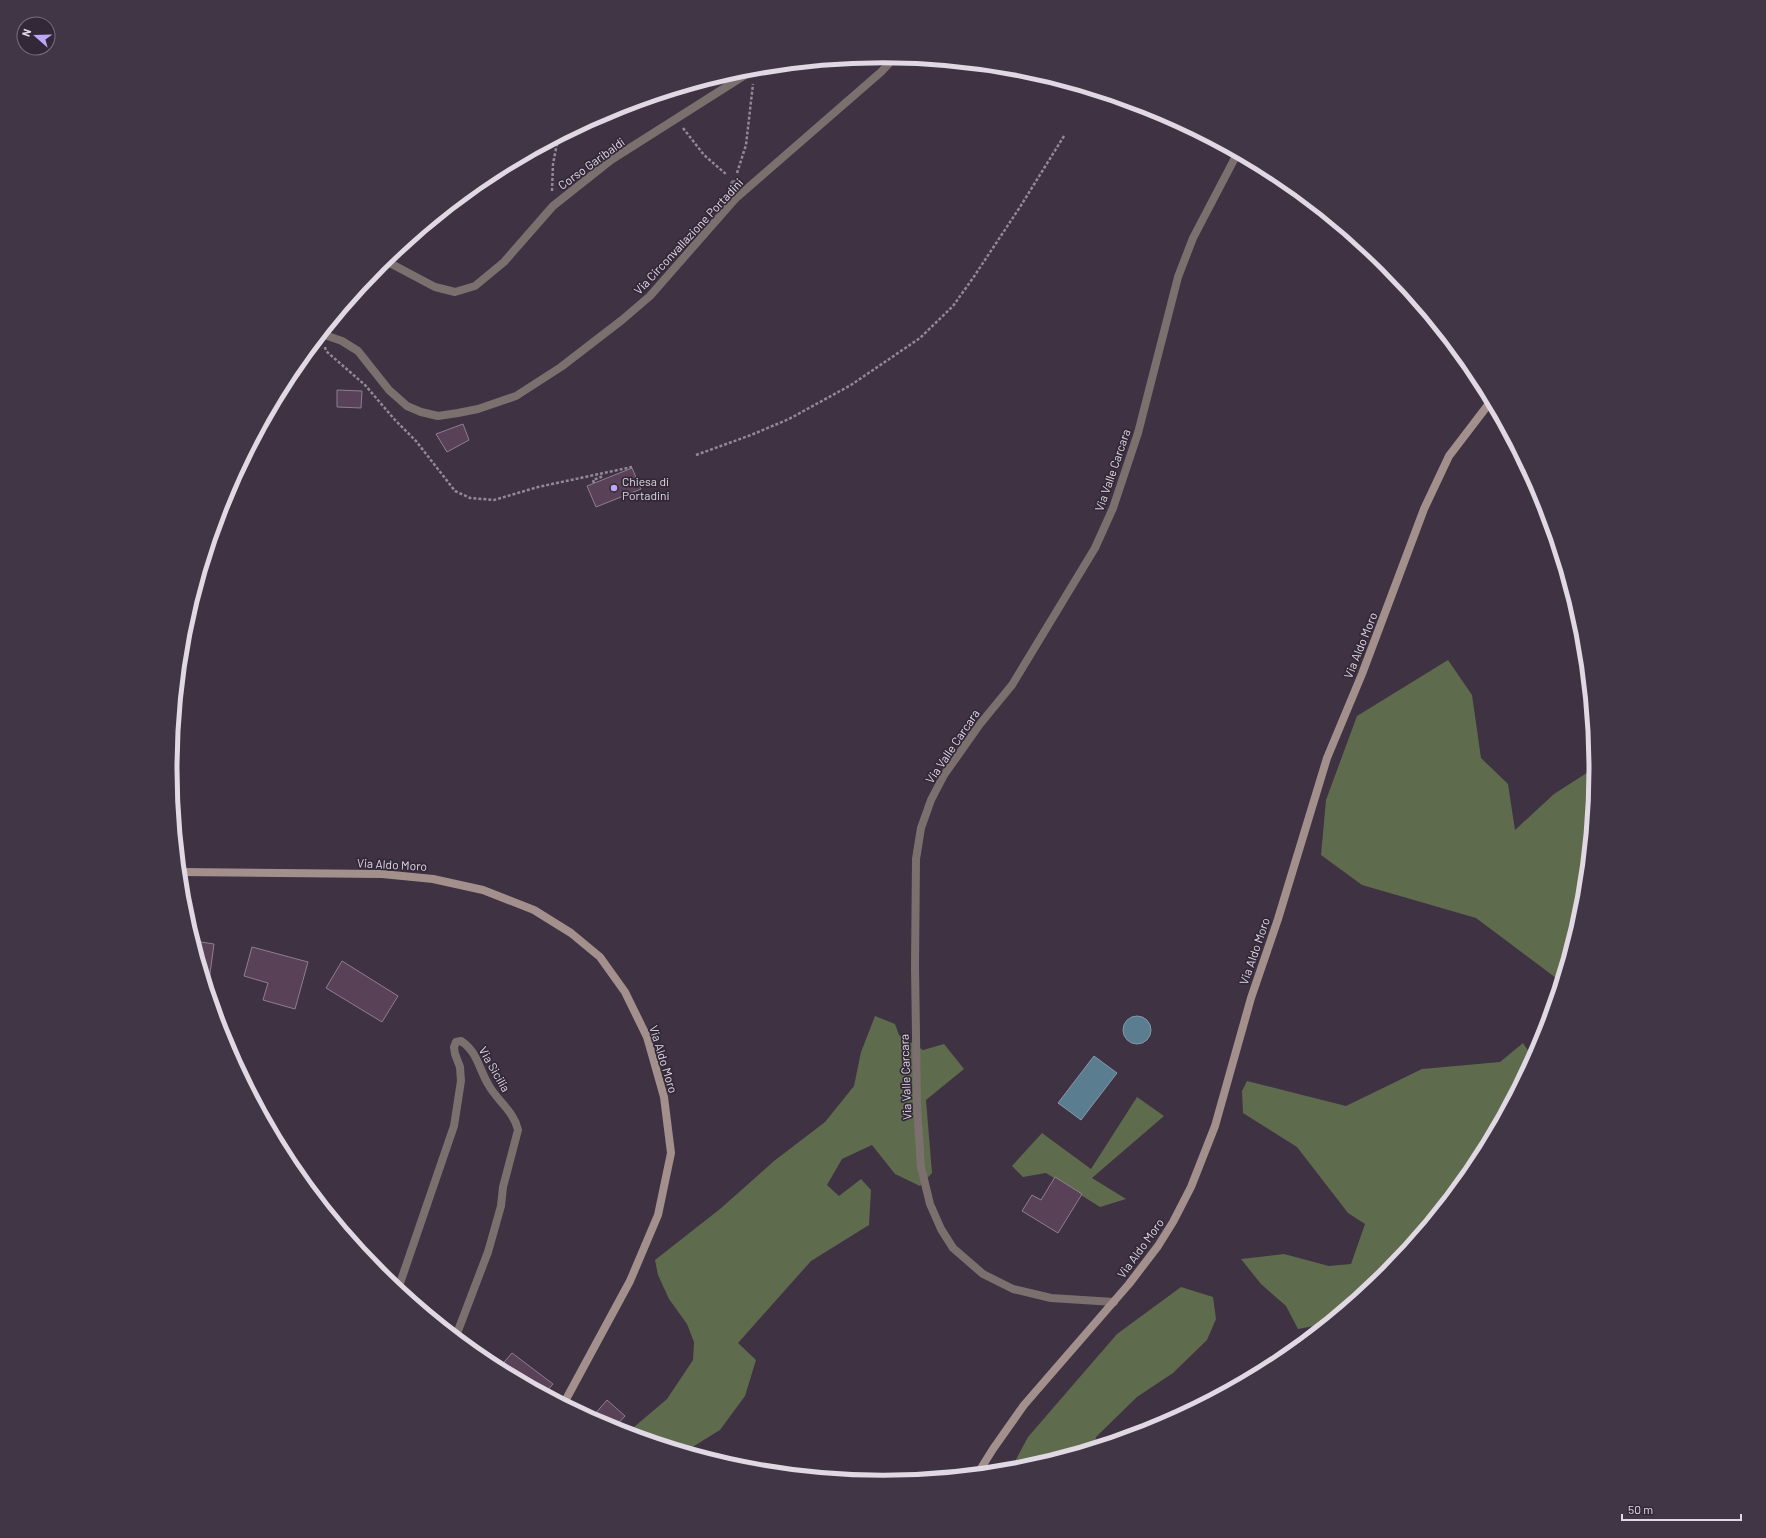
<svg xmlns="http://www.w3.org/2000/svg" width="1766" height="1538" font-family="Barlow,sans-serif">
<style>
.forest{fill:#5f6b4d}
.water{fill:#5b7d90;stroke:#8398a9}
.building{fill:#594157;stroke:#907e8f}
.lines{fill:none;stroke-linecap:round;stroke-linejoin:round}
.path{stroke:#928896;stroke-width:2.5;stroke-dasharray:3 2;stroke-linecap:butt}
.lane{stroke:#7c706f;stroke-width:8}
.street{stroke:#7c706f;stroke-width:8}
.secondary{stroke:#a3908d;stroke-width:8}
.poi-dot{fill:#bca9f5;stroke:#332838;stroke-width:1.5}
.labels{text-anchor:middle;dominant-baseline:central;stroke-width:3.5;stroke-linejoin:round;paint-order:stroke}
.street-label{font-size:12px;fill:#e0d8e3;stroke:#332838}
.poi-label{font-size:12px;fill:#e0d8e3;stroke:#332838;text-anchor:start}
.rim{fill:none;stroke:#e0d8e3;stroke-width:5}
</style>
<rect width="100%" height="100%" fill="#3e3243"/>
<!-- forest -->
<path class="forest" d="M 1448,660 L 1472,695 L 1481,758 L 1508,784 L 1515,830 L 1554,794 L 1596,767 L 1582,908 L 1560,981 L 1476,918 L 1362,885 L 1321,855 L 1326,800 L 1357,716 Z
M 875,1016 L 895,1024 L 899,1035 L 923,1050 L 944,1044 L 964,1069 L 926,1100 L 932,1173 L 920,1186 L 895,1174 L 872,1145 L 842,1159 L 827,1185 L 839,1196 L 861,1179 L 871,1190 L 869,1225 L 811,1261 L 738,1343 L 756,1360 L 745,1396 L 720,1430 L 686,1451 L 627,1433 L 667,1399 L 693,1360 L 694,1342 L 687,1324 L 669,1299 L 658,1275 L 655,1260 L 720,1209 L 774,1161 L 825,1122 L 854,1086 L 861,1052 Z
M 1523,1043 L 1533,1058 L 1476,1165 L 1387,1273 L 1325,1324 L 1298,1329 L 1286,1306 L 1261,1284 L 1241,1259 L 1284,1254 L 1329,1266 L 1351,1264 L 1365,1224 L 1348,1213 L 1297,1147 L 1243,1113 L 1242,1091 L 1247,1081 L 1346,1106 L 1422,1069 L 1500,1062 Z
M 1137,1097 L 1164,1116 L 1092,1178 L 1126,1199 L 1100,1207 L 1046,1173 L 1023,1177 L 1012,1166 L 1042,1133 L 1091,1169 Z
M 1181,1287 L 1213,1297 L 1216,1319 L 1207,1340 L 1173,1373 L 1137,1397 L 1096,1437 L 1095,1446 L 1022,1468 L 1011,1469 L 1028,1437 L 1117,1334 Z"/>
<!-- water -->
<path class="water" d="M1123 1030a14 14 0 1 1 28 0a14 14 0 1 1-28 0Z
M 1094,1056 L 1117,1073 L 1081,1120 L 1058,1103 Z"/>
<!-- building -->
<path class="building" d="M 337,390 L 362,391 L 361,408 L 337,407 Z
M 463,424 L 469,440 L 447,452 L 436,434 Z
M 632,468 L 641,489 L 596,507 L 587,486 Z
M 194,941 L 214,944 L 208,988 Z
M 252,947 L 308,962 L 295,1009 L 263,1000 L 268,983 L 244,976 Z
M 342,961 L 398,996 L 382,1022 L 326,988 Z
M 1055,1177 L 1082,1194 L 1058,1233 L 1022,1211 L 1032,1195 L 1041,1200 Z
M 512,1353 L 553,1384 L 545,1393 L 499,1368 Z
M 607,1400 L 625,1416 L 613,1429 L 608,1423 L 606,1425 L 594,1415 Z"/>
<g class="lines">
<!-- path -->
<path class="path" d="M 683,128 L 704,155 L 727,175
M 737,173 L 746,145 L 753,84
M 552,191 L 553,164 L 558,138
M 325,347 L 326,351 L 365,385 L 395,420 L 416,441 L 455,491 L 470,498 L 494,500 L 538,487 L 632,467
M 696,455 L 751,435 L 789,419 L 851,385 L 920,338 L 953,306 L 973,278 L 1020,207 L 1064,136
M 594,483 L 593,480 L 601,477 L 599,475"/>
<!-- lane -->
<path class="lane" d="M 734,184 L 732,193 L 735,199
M 384,260 L 435,287 L 455,292 L 475,286 L 504,262 L 553,206 L 611,160 L 756,68
M 398,1289 L 454,1126 L 461,1081 L 460,1067 L 455,1054 L 454,1047 L 456,1042 L 461,1041 C 477,1051 479,1069 488,1084 C 497,1101 514,1111 518,1130 L 503,1187 L 501,1206 L 488,1252 L 456,1336"/>
<!-- street -->
<path class="street" d="M 322,334 L 342,341 L 358,351 L 389,390 L 407,406 L 421,412 L 438,416 L 458,413 L 478,409 L 516,396 L 561,367 L 622,320 L 650,296 L 735,199 L 881,72 L 895,57
M 1114,1302 L 1051,1298 L 1013,1289 L 983,1274 L 953,1248 L 941,1229 L 930,1204 L 921,1167 L 917,1105 L 915,966 L 916,859 L 921,828 L 931,800 L 944,775 L 980,724 L 1012,685 L 1095,548 L 1113,508 L 1138,433 L 1178,277 L 1193,238 L 1237,154"/>
<!-- secondary -->
<path class="secondary" d="M 180,872 L 382,874 L 433,879 L 483,890 L 534,910 L 571,933 L 600,957 L 625,992 L 647,1037 L 664,1097 L 671,1153 L 658,1215 L 630,1281 L 564,1403
M 978,1473 L 993,1449 L 1024,1405 L 1129,1284 L 1158,1246 L 1173,1222 L 1191,1187 L 1215,1126 L 1251,998 L 1278,919 L 1327,758 L 1362,674 L 1424,509 L 1449,456 L 1491,401"/>
</g>
<!-- markers -->
<circle class="poi-dot" cx="614" cy="488" r="4"/>
<g class="labels">
<!-- street labels -->
<g class="street-label">
<text transform="translate(591 163) rotate(-36)">Corso Garibaldi</text>
<text transform="translate(688 236) rotate(-47)">Via Circonvallazione Portadini</text>
<text transform="translate(1112 470) rotate(-71)">Via Valle Carcara</text>
<text transform="translate(1360 645) rotate(-68)">Via Aldo Moro</text>
<text transform="translate(952 746) rotate(-56)">Via Valle Carcara</text>
<text transform="translate(392 864) rotate(3)">Via Aldo Moro</text>
<text transform="translate(1254 951) rotate(-71)">Via Aldo Moro</text>
<text transform="translate(664 1059) rotate(73)">Via Aldo Moro</text>
<text transform="translate(495 1069) rotate(60)">Via Sicilia</text>
<text transform="translate(905 1077) rotate(-92)">Via Valle Carcara</text>
<text transform="translate(1140 1248) rotate(-54)">Via Aldo Moro</text>
</g>
<!-- poi labels -->
<g class="poi-label">
<text x="622" y="481">Chiesa di<tspan x="622" dy="14">Portadini</tspan></text>
</g>
</g>
<!-- crop -->
<path d="M0 0H1766V1538H0ZM177 769a706 706 0 1 1 1412 0a706 706 0 1 1-1412 0Z" fill="#413646" fill-rule="evenodd"/>
<path class="rim" d="M177 769a706 706 0 1 1 1412 0a706 706 0 1 1-1412 0Z"/>
<!-- north arrow -->
<g transform="translate(36 36) rotate(290)"><circle r="19" fill="#332838" stroke="#786e7c"/>
<path d="M0-3L7 15L0 10L-7 15Z" fill="#bca9f5"/>
<text y="-6" font-size="11" font-weight="bold" text-anchor="middle" fill="#e0d8e3">N</text>
</g>
<!-- scale -->
<path d="M1622 1514v6h119v-6" fill="none" stroke="#e0d8e3" stroke-width="2"/>
<text x="1628" y="1514" font-size="12" fill="#e0d8e3" stroke="#332838" stroke-width="3" paint-order="stroke">50 m</text>
</svg>
